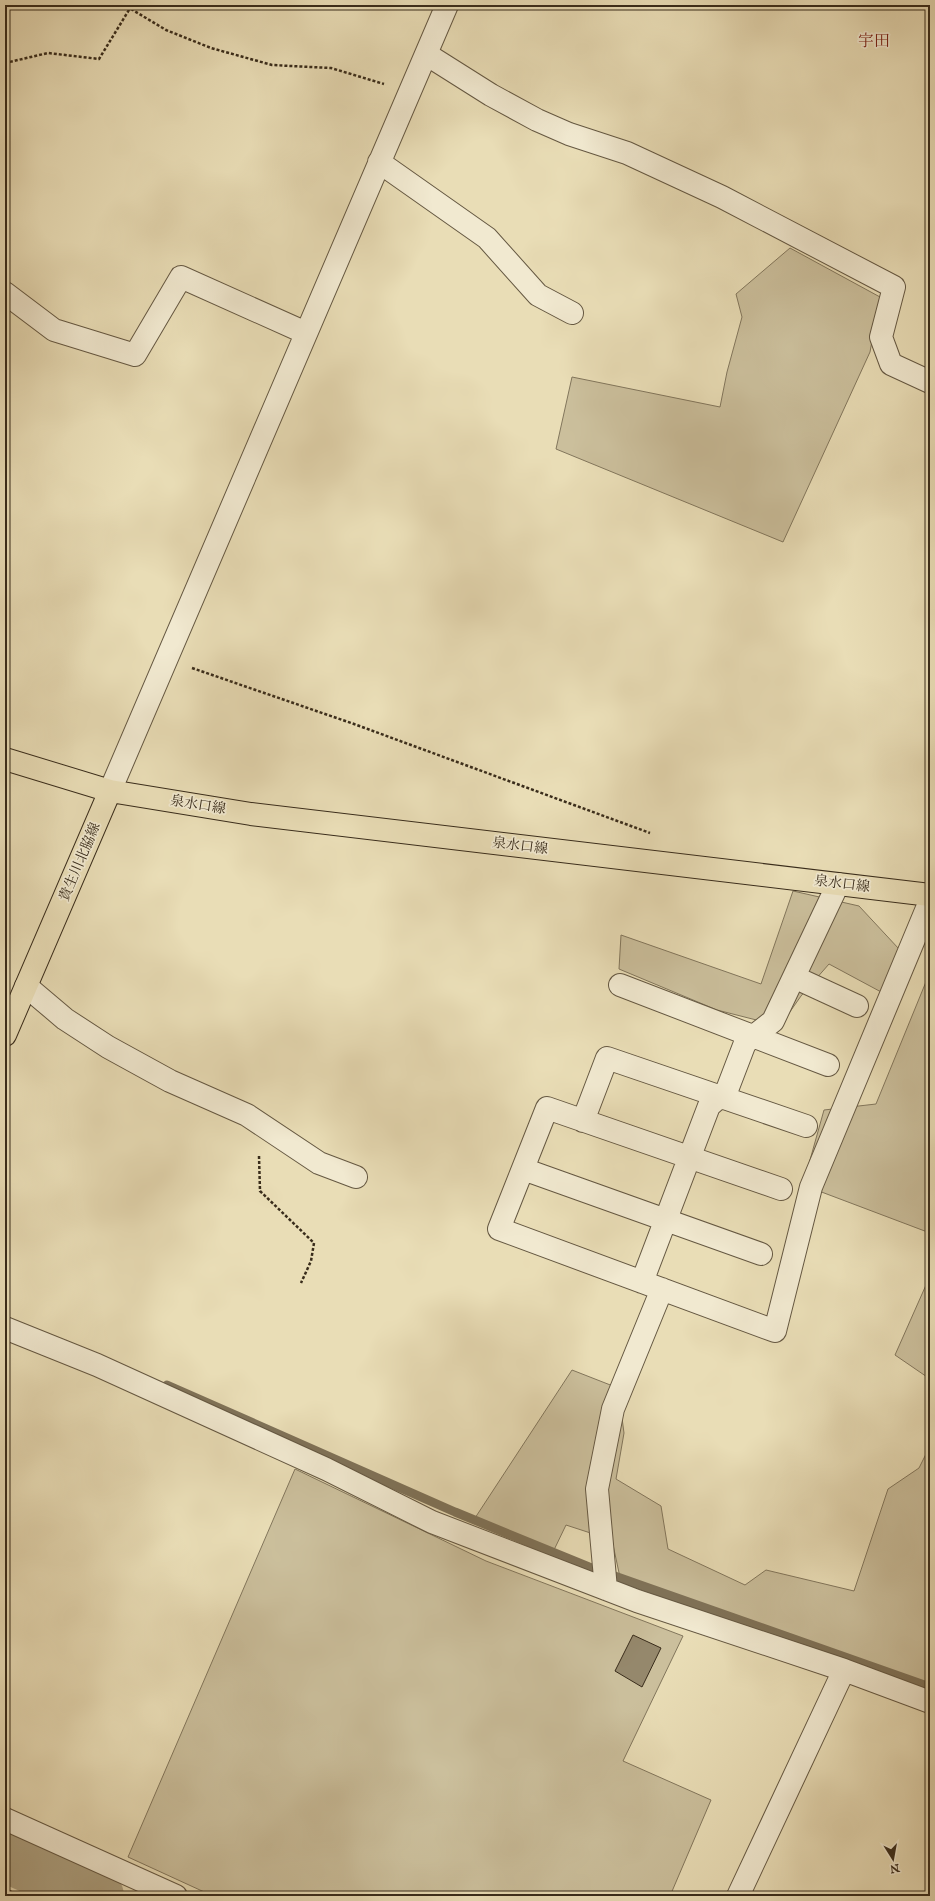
<svg xmlns="http://www.w3.org/2000/svg" width="935" height="1901" font-family="'IM FELL English','Noto Serif JP',serif">
<style>
.green{fill:#cbbf9c;stroke:#82765c}
.lines{fill:none;stroke-linecap:round;stroke-linejoin:round}
.stream{stroke:#7f7258;stroke-width:9}
.river{stroke:#ada181;stroke-width:54}
.building{fill:#95886c;stroke:#392c1b}
.minor-casing{stroke:#655842;stroke-width:24}
.major-casing{stroke:#392c1b;stroke-width:24}
.path{stroke:#392c1b;stroke-width:2.5;stroke-dasharray:3 2;stroke-linecap:butt}
.minor{stroke:#f1e9d0;stroke-width:22}
.major{stroke:#e9ddb6;stroke-width:22}
.labels{text-anchor:middle;dominant-baseline:central;stroke-width:3.5;stroke-linejoin:round;paint-order:stroke}
.street-label{font-size:14px;fill:#392c1b;stroke:#f1e9d0}
.quarter-label{font-size:16px;fill:#7a1f14;stroke:#f1e9d0}
</style>
<rect width="100%" height="100%" fill="#e9ddb6"/>
<filter id="stains"><feTurbulence type="fractalNoise" baseFrequency=".005" numOctaves="4"/><feColorMatrix values="0 0 0 0 .2 0 0 0 0 .09 0 0 0 0 .02 0 0 0 .5 -.17"/></filter>
<radialGradient id="worn" r=".72"><stop offset=".6" stop-color="#630" stop-opacity="0"/><stop offset="1" stop-color="#630" stop-opacity=".3"/></radialGradient>
<!-- green -->
<path class="green" d="M 790,248 L 880,297 L 870,352 L 783,542 L 556,449 L 572,377 L 720,407 L 727,372 L 742,317 L 736,294 Z
M 793,891 L 859,906 L 899,949 L 883,993 L 829,964 L 801,996 L 780,1026 L 717,1010 L 619,969 L 621,935 L 761,984 Z
M 930,972 L 930,1233 L 803,1185 L 824,1110 L 876,1104 Z
M 930,1276 L 930,1379 L 895,1355 Z
M 572,1370 L 618,1388 L 624,1433 L 616,1479 L 661,1506 L 668,1549 L 745,1585 L 766,1570 L 854,1591 L 888,1489 L 919,1468 L 930,1446 L 930,1691 L 621,1582 L 612,1540 L 566,1525 L 553,1552 L 475,1518 Z
M 295,1469 L 486,1561 L 683,1636 L 623,1761 L 711,1800 L 670,1896 L 213,1896 L 128,1857 Z"/>
<g class="lines">
<!-- stream -->
<path class="stream" d="M 167,1385 L 455,1512 L 589,1567 L 930,1687"/>
<!-- river -->
<path class="river" d="M 5,1855 L 97,1896"/>
</g>
<!-- building -->
<path class="building" d="M 633,1635 L 661,1648 L 642,1687 L 615,1671 Z"/>
<g class="lines">
<!-- minor casing -->
<g class="minor-casing">
<path id="minor" d="M 426,54 L 491,95 L 537,120 L 569,134 L 627,153 L 722,197 L 894,287 L 881,337 L 891,364 L 930,382
M 379,162 L 487,238 L 538,295 L 572,313
M 5,293 L 54,330 L 135,355 L 181,277 L 306,333
M 110,791 L 447,5
M 794,977 L 857,1006
M 620,985 L 828,1065
M 26,986 L 65,1019 L 108,1047 L 170,1081 L 247,1115 L 319,1163 L 356,1177
M 583,1121 L 607,1058 L 806,1126
M 523,1169 L 761,1254
M 781,1189 L 547,1108 L 499,1229 L 775,1331 L 811,1187 L 930,901
M 642,1282 L 709,1106 L 727,1090 L 745,1043 L 773,1021 L 838,884
M 5,1328 L 97,1365 L 326,1469 L 432,1522 L 637,1601 L 844,1670 L 930,1702
M 606,1589 L 597,1489 L 613,1409 L 662,1289
M 5,1819 L 176,1896
M 738,1896 L 844,1670"/>
</g>
<!-- major casing -->
<g class="major-casing">
<path id="major" d="M 5,759 L 110,791 L 251,814 L 930,895
M 5,1035 L 110,791"/>
</g>
<!-- path -->
<path class="path" d="M 131,9 L 166,30 L 211,48 L 272,65 L 331,68 L 384,84
M 5,63 L 48,53 L 99,59 L 132,5
M 192,668 L 354,724 L 650,833
M 259,1156 L 260,1191 L 314,1243 L 311,1261 L 301,1283
M 5,1889 L 20,1896"/>
<!-- minor -->
<use href="#minor" class="minor"/>
<!-- major -->
<use href="#major" class="major"/>
</g>
<g class="labels">
<!-- street labels -->
<g class="street-label">
<text transform="translate(198 805) rotate(9)">泉水口線</text>
<text transform="translate(520 846) rotate(7)">泉水口線</text>
<text transform="translate(80 862) rotate(-67)">貴生川北脇線</text>
<text transform="translate(842 884) rotate(7)">泉水口線</text>
</g>
<!-- quarter labels -->
<g class="quarter-label">
<text x="874" y="42">宇田</text>
</g>
</g>
<!-- margin -->
<rect width="935" height="1901" fill="none" stroke="#e9ddb6" stroke-width="20"/>
<rect x="6" y="6" width="923" height="1889" fill="none" stroke="#392c1b" stroke-width="2"/>
<rect x="10" y="10" width="915" height="1881" fill="none" stroke="#392c1b"/>
<!-- north arrow -->
<g transform="translate(893 1859) rotate(169)" stroke="#f1e9d0" stroke-width="3" paint-order="stroke">
<path d="M0-3L7 15L0 10L-7 15Z" fill="#392c1b"/>
<text y="-6" font-size="11" font-weight="bold" text-anchor="middle" fill="#392c1b">N</text>
</g>
<rect width="100%" height="100%" filter="url(#stains)"/>
<rect width="100%" height="100%" fill="url(#worn)"/>
</svg>
